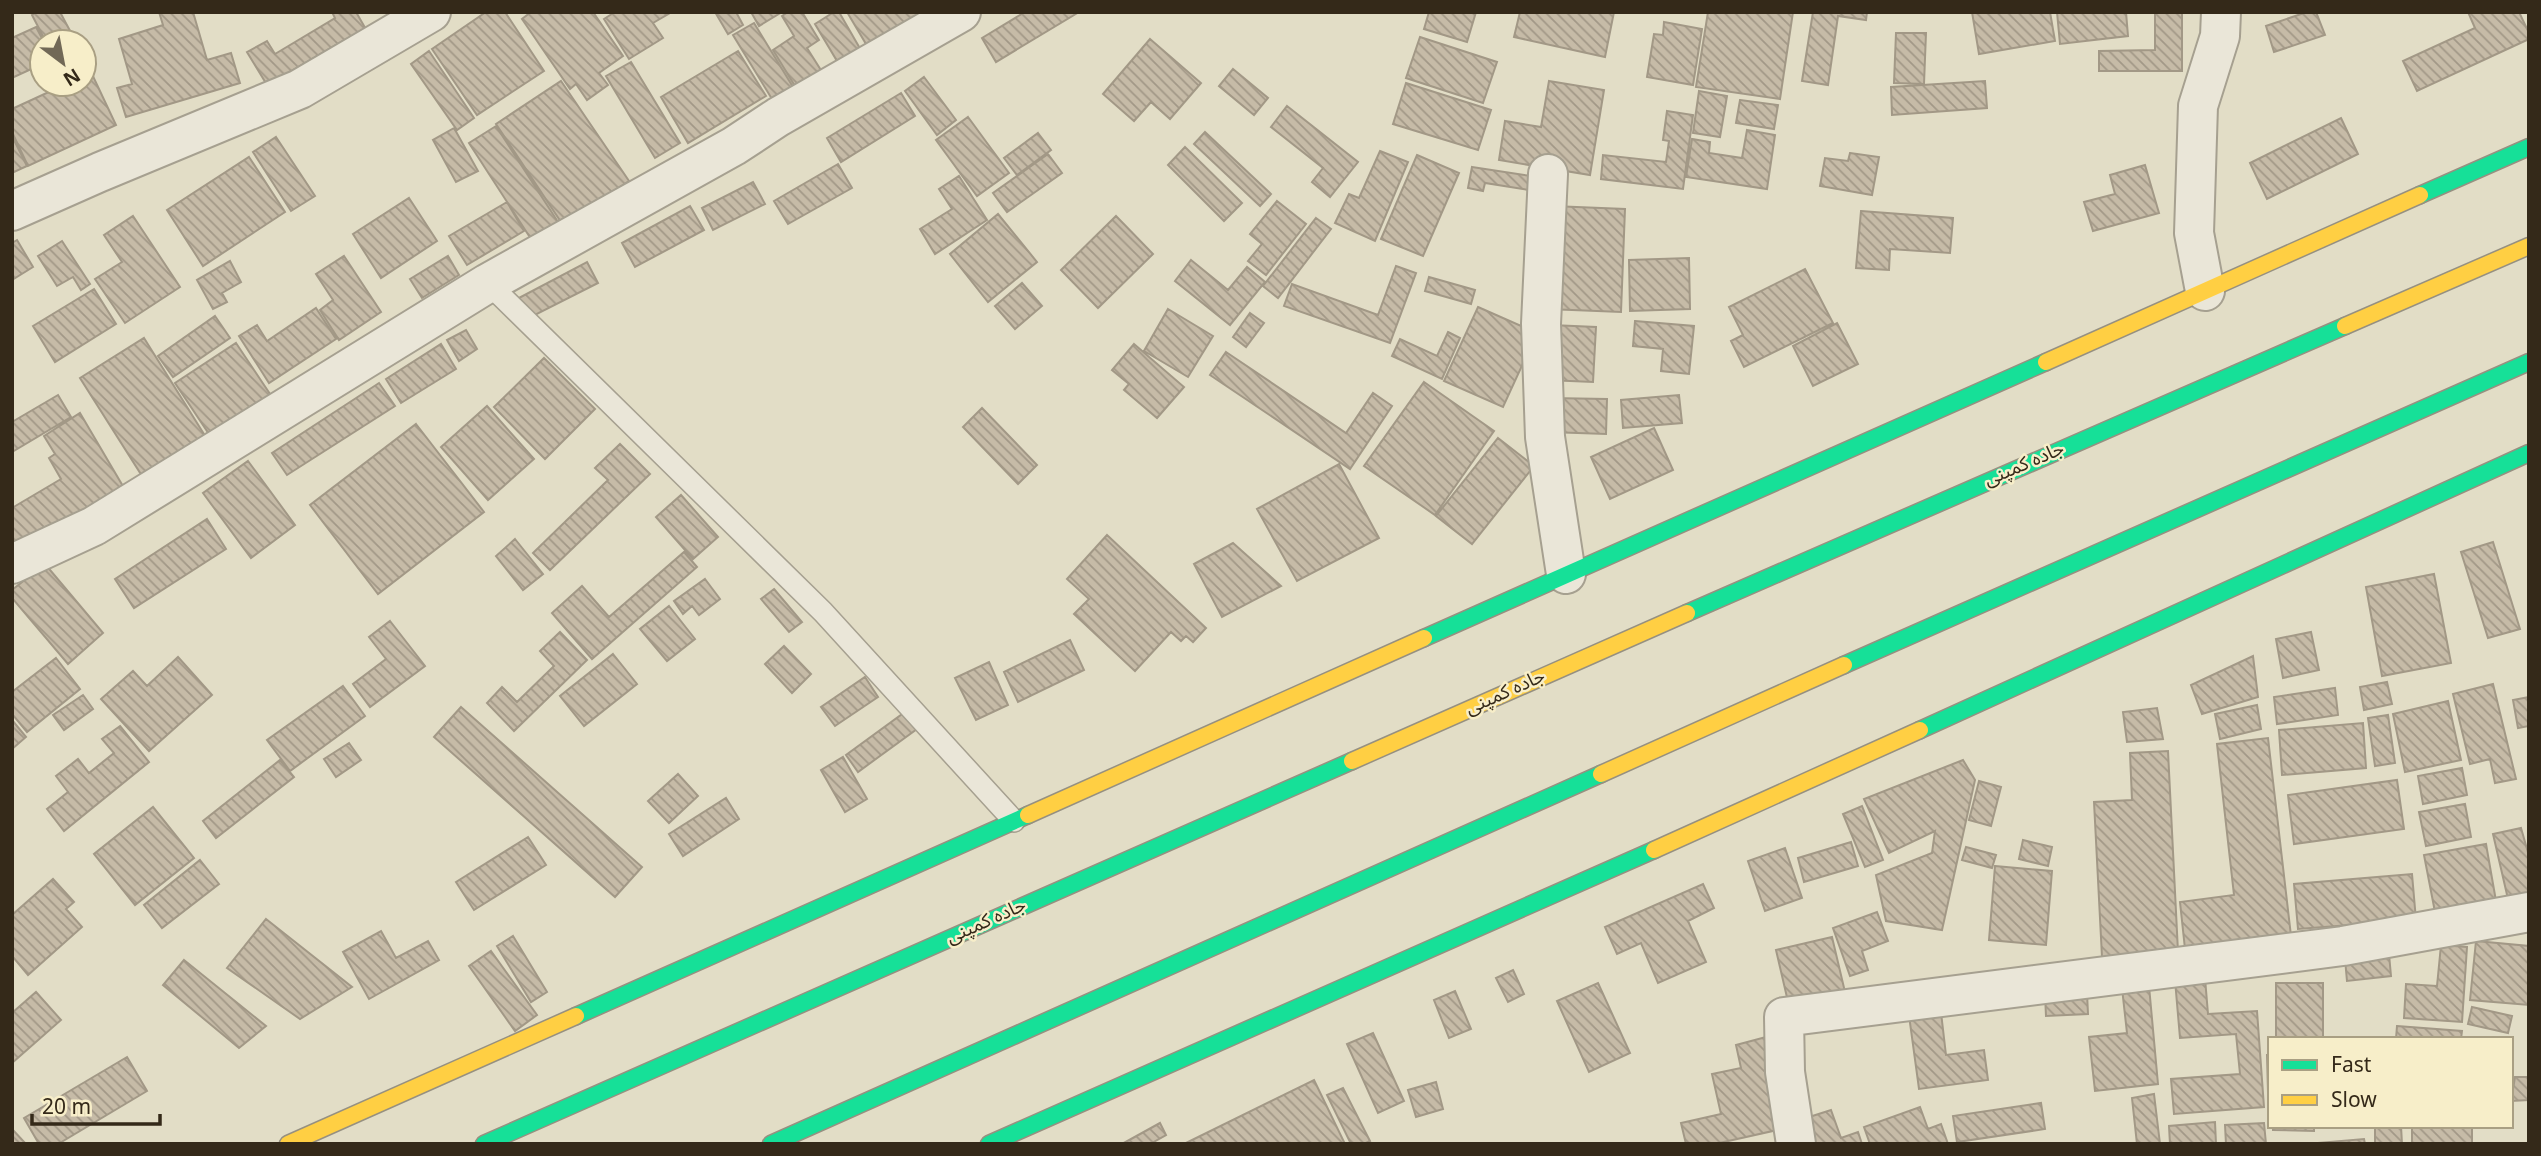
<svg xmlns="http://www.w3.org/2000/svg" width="2541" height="1156" font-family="Georgia,'Noto Sans Arabic',serif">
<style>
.building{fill:url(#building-back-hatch);stroke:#a29886;stroke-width:2}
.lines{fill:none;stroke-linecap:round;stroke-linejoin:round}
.lane-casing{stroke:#a6a090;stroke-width:24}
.street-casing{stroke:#a6a090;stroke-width:42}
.fast-casing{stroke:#969080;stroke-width:19}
.slow-casing{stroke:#969080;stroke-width:19}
.lane{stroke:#eae6d8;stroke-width:21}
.street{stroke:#eae6d8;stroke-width:38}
.fast{stroke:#16e098;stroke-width:16}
.slow{stroke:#ffcf43;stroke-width:16}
.labels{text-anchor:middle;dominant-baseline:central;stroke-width:5;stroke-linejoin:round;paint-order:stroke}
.street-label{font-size:19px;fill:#342919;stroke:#f7eec9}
</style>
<defs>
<pattern id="building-back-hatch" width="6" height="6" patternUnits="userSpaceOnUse" patternTransform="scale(1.75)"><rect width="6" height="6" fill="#c6bba7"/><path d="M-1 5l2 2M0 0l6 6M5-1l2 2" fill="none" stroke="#a29887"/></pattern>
</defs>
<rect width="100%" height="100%" fill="#e2ddc6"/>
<!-- building -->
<path class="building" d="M 36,12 L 60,12 L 76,42 L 46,42 L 32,15 Z
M 159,12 L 193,12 L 207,60 L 231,53 L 240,83 L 126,117 L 117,88 L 132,84 L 119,39 L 163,25 Z
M 332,12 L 356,12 L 368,33 L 349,44 L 346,39 L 267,85 L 247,52 L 267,41 L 275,54 L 335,18 Z
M 486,12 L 505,12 L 544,71 L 477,115 L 432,49 Z
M 531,12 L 593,12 L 623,56 L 599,73 L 608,85 L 587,100 L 576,84 L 570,89 L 522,19 Z
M 615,12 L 669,12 L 670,13 L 653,23 L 663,38 L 629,59 L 604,19 Z
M 715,12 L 736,12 L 743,25 L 728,34 Z
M 751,12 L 782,12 L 759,26 Z
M 788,12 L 802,12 L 819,40 L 807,48 L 824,75 L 798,91 L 773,50 L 794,36 L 782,16 Z
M 834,12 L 839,12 L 862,52 L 840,66 L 815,24 Z
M 847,12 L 927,12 L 869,49 Z
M 1025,12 L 1079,12 L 996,62 L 982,38 Z
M 1429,12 L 1476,12 L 1467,42 L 1424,29 Z
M 1520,12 L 1614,12 L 1605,57 L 1514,37 Z
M 1708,12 L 1793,12 L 1780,99 L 1696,87 Z
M 1813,12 L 1867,12 L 1866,20 L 1838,16 L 1828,85 L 1802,81 Z
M 1972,12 L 2050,12 L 2055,41 L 1979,54 Z
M 2057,12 L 2126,12 L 2128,36 L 2060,44 Z
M 2155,12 L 2182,12 L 2182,71 L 2099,71 L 2099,51 L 2155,50 Z
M 2307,12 L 2316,12 L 2325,35 L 2274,52 L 2266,26 Z
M 2468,12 L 2519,12 L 2529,33 L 2529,39 L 2417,91 L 2403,61 L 2475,28 Z
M 1664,22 L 1702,29 L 1693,85 L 1647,77 L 1654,34 L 1663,35 Z
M 754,23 L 796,92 L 775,104 L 733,35 Z
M 36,27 L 44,42 L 42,42 L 42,64 L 12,78 L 12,38 Z
M 1896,33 L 1926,33 L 1924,84 L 1894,83 Z
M 1420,37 L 1497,62 L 1483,103 L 1406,78 Z
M 1150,39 L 1201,83 L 1170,119 L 1151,102 L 1134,121 L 1103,94 Z
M 429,51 L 474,118 L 457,130 L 411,64 Z
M 738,51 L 766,96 L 688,143 L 661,97 Z
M 631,62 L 680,143 L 655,158 L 606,76 Z
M 1233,69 L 1268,98 L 1254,115 L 1219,86 Z
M 91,72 L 116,125 L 28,166 L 12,132 L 12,109 L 66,84 L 84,84 L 84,75 Z
M 924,77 L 956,120 L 937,135 L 905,91 Z
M 561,81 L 629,181 L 563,225 L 496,124 Z
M 1549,81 L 1604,90 L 1590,175 L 1499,160 L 1505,121 L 1541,127 Z
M 1985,81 L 1987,108 L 1892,115 L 1891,87 Z
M 1406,83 L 1491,110 L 1478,150 L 1393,124 Z
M 1699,91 L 1727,96 L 1720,137 L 1693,133 Z
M 901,93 L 915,116 L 841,162 L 827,138 Z
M 1740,100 L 1778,105 L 1774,129 L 1736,123 Z
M 1287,106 L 1358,162 L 1330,197 L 1312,182 L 1323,168 L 1271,127 Z
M 1667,111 L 1693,115 L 1683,189 L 1601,179 L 1603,155 L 1666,162 L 1669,141 L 1663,140 Z
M 968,117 L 1009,173 L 977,196 L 936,140 Z
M 2341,118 L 2358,154 L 2267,199 L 2250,163 Z
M 496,126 L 558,222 L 531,239 L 469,143 Z
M 454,128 L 478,171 L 456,182 L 433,140 Z
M 1747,130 L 1775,135 L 1767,189 L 1686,177 L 1692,139 L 1710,142 L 1709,153 L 1742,158 Z
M 1205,132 L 1271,194 L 1260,206 L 1194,144 Z
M 1038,133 L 1051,150 L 1017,175 L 1004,158 Z
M 12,136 L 27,166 L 12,173 Z
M 276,137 L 315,196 L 291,211 L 253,152 Z
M 1185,147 L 1242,203 L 1224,221 L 1168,165 Z
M 1380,151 L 1408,162 L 1375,241 L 1335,223 L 1349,194 L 1359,198 Z
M 1850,153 L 1879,157 L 1872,195 L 1820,186 L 1825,158 L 1848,161 Z
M 1048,154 L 1062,173 L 1007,212 L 993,193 Z
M 1417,155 L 1459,173 L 1423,256 L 1381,239 Z
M 249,157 L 285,212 L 203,266 L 167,210 Z
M 838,164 L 852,188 L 788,224 L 774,201 Z
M 2145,165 L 2159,213 L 2093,231 L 2084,202 L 2115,194 L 2110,175 Z
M 1472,167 L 1544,178 L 1542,192 L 1485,183 L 1483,191 L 1468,188 Z
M 959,176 L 987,220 L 935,254 L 920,229 L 952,209 L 939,189 Z
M 753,182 L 765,204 L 713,230 L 702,208 Z
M 409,198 L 437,241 L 381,278 L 353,234 Z
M 1277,201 L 1306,224 L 1266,275 L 1248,261 L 1262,244 L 1250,234 Z
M 507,202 L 524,231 L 467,265 L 449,236 Z
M 690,206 L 704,230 L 635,267 L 622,243 Z
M 1552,206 L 1625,209 L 1621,312 L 1548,309 Z
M 1861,211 L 1953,218 L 1950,253 L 1890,249 L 1889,270 L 1856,268 Z
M 998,214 L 1037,262 L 988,302 L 950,254 Z
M 133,216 L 180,287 L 125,323 L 95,279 L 122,262 L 104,235 Z
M 1116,216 L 1153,254 L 1098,308 L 1061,270 Z
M 1316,218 L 1331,229 L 1278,298 L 1263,286 Z
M 17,240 L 33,267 L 12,280 L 12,243 Z
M 62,241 L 90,284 L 81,290 L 73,277 L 57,286 L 38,256 Z
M 344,256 L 381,312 L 339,340 L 320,310 L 333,300 L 316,274 Z
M 448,256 L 459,275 L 422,298 L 410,279 Z
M 1689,258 L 1690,309 L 1630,311 L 1629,260 Z
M 1191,260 L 1228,290 L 1247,267 L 1265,282 L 1230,325 L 1175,281 Z
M 230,261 L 241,282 L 222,293 L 227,302 L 213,309 L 197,280 Z
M 587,262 L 598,283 L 527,319 L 517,299 Z
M 1396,266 L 1416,273 L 1390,343 L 1284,306 L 1292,284 L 1378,315 Z
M 1805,269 L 1833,323 L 1744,367 L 1731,341 L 1743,335 L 1729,307 Z
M 1429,277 L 1475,290 L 1471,304 L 1425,291 Z
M 1022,283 L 1042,306 L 1015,329 L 995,306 Z
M 94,289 L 116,324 L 55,362 L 33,326 Z
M 1478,307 L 1537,333 L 1503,407 L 1444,381 Z
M 316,308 L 336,339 L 269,383 L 239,336 L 257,325 L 267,341 Z
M 1168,309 L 1213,336 L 1188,377 L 1144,351 Z
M 1250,313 L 1264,323 L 1246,347 L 1233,337 Z
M 215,316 L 230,338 L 173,377 L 158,356 Z
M 1635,321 L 1694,326 L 1689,374 L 1661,371 L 1663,349 L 1633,346 Z
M 1837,323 L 1858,364 L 1813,386 L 1793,346 Z
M 1551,325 L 1596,327 L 1593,382 L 1547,380 Z
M 466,330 L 477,349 L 459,361 L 447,340 Z
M 1448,332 L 1460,338 L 1442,379 L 1392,356 L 1400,339 L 1437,356 Z
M 144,338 L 207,439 L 144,479 L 80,378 Z
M 236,343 L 272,397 L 211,437 L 175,383 Z
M 441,344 L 456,369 L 401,403 L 386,379 Z
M 1134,344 L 1184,387 L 1157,418 L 1124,390 L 1129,384 L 1112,370 Z
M 1226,352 L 1346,433 L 1373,393 L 1392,406 L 1350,469 L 1210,375 Z
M 544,358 L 595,409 L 545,459 L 494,407 Z
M 1424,382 L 1494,431 L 1435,515 L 1364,466 Z
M 379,383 L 395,406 L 287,475 L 272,453 Z
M 58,395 L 71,417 L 12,452 L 12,422 Z
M 1679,395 L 1682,423 L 1623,428 L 1621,400 Z
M 1550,398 L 1607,399 L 1606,434 L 1549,432 Z
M 487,406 L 534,459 L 488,500 L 441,447 Z
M 982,408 L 1037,465 L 1018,484 L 963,427 Z
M 80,413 L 124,488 L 12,555 L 12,508 L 61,479 L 49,458 L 55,454 L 44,436 Z
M 416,424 L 484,512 L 378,594 L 310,505 Z
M 1654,428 L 1673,470 L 1610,499 L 1591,457 Z
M 1498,438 L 1534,466 L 1472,544 L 1436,516 Z
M 620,444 L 650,474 L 550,570 L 533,553 L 608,480 L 595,468 Z
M 248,461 L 295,525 L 251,558 L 203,493 Z
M 1339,464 L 1379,538 L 1297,581 L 1257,509 Z
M 681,495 L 718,537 L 693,559 L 656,517 Z
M 207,519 L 226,549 L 134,608 L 115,579 Z
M 1107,535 L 1206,628 L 1193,642 L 1186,636 L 1181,641 L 1171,632 L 1135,671 L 1074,614 L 1089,599 L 1067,579 Z
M 515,539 L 543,574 L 523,590 L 496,556 Z
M 2493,542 L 2520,629 L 2488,638 L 2461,552 Z
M 1233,543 L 1281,586 L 1222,617 L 1194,564 Z
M 684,552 L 697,567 L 592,659 L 552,613 L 582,586 L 609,617 Z
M 45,564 L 103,633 L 68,664 L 12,598 L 12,590 Z
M 2434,574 L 2451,663 L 2382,676 L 2366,587 Z
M 705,579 L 720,599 L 699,615 L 692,606 L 683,614 L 674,601 Z
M 774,589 L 802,622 L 789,632 L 761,599 Z
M 669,606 L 695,639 L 667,661 L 640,629 Z
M 390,621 L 425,666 L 370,707 L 353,684 L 386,659 L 369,637 Z
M 560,632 L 587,660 L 514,731 L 487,703 L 502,687 L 517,702 L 554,666 L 540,651 Z
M 2311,632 L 2319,670 L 2283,678 L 2276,639 Z
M 1070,640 L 1084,670 L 1018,702 L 1004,672 Z
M 784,646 L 811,674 L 792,693 L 765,664 Z
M 613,654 L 637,684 L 584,726 L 560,696 Z
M 2253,656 L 2258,697 L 2202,714 L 2191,685 Z
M 178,657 L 212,695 L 149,751 L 101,699 L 133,671 L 147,686 Z
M 56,658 L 80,689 L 27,732 L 12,714 L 12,692 Z
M 989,662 L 1008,705 L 976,720 L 955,678 Z
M 865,677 L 878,697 L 835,726 L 821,707 Z
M 2387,682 L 2392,704 L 2364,710 L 2360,687 Z
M 2493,684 L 2516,779 L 2495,783 L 2490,759 L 2470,764 L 2453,694 Z
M 343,686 L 365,716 L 290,771 L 267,740 Z
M 2335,688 L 2338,715 L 2277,724 L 2274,697 Z
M 83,695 L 93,709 L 64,730 L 53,715 Z
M 2529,697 L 2529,726 L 2518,728 L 2513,700 Z
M 2448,701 L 2461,760 L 2405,772 L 2393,714 Z
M 2257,705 L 2261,729 L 2220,739 L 2215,714 Z
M 461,707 L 642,867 L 615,897 L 434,737 Z
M 2157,708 L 2163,739 L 2127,742 L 2123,712 Z
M 905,712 L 917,729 L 858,772 L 846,755 Z
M 2388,715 L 2395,763 L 2375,766 L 2368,718 Z
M 12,720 L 26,737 L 12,749 Z
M 2363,723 L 2366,768 L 2282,775 L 2279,730 Z
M 120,726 L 149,762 L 64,831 L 47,809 L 68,792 L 56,776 L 78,759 L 89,773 L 114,753 L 102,739 Z
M 2268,738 L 2291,936 L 2185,949 L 2180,902 L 2234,895 L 2217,744 Z
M 349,743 L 361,760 L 336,777 L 324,759 Z
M 2168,751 L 2178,952 L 2102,957 L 2094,802 L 2132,800 L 2130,753 Z
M 843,757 L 867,799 L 845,812 L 821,770 Z
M 280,760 L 294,777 L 216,838 L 203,821 Z
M 1963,760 L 1975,780 L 1942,930 L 1886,921 L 1876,875 L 1932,853 L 1935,831 L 1889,853 L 1864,799 Z
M 2462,768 L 2467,795 L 2423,804 L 2418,776 Z
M 678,774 L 698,796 L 669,823 L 648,801 Z
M 2397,780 L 2404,829 L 2294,844 L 2288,795 Z
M 1979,781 L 2001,787 L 1991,826 L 1969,820 Z
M 726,798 L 739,819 L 683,856 L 669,834 Z
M 2465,804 L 2471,837 L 2426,846 L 2419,812 Z
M 1862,806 L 1883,860 L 1865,867 L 1843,814 Z
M 153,807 L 194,858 L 135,905 L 94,854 Z
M 2521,828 L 2529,856 L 2529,894 L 2508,899 L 2493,834 Z
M 528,837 L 546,865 L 474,910 L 456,882 Z
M 2023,840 L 2052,847 L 2048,866 L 2019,859 Z
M 1851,842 L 1858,866 L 1804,882 L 1798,858 Z
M 2486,844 L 2496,901 L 2435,912 L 2424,855 Z
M 1966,847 L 1996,855 L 1992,868 L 1962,860 Z
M 1785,848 L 1802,898 L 1765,911 L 1748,861 Z
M 200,860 L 219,884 L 162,928 L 144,905 Z
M 1995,866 L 2052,871 L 2046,945 L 1989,940 Z
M 2412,874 L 2416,920 L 2298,929 L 2294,884 Z
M 53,879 L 74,902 L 66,909 L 82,927 L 28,975 L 12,956 L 12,915 Z
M 1703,884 L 1714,908 L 1688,921 L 1706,962 L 1658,983 L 1641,943 L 1617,954 L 1605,927 Z
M 1877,912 L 1888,941 L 1862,951 L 1868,970 L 1850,976 L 1833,928 Z
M 266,919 L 352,987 L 300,1019 L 227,968 Z
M 381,931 L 396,958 L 428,941 L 439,960 L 369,999 L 343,952 Z
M 513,936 L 547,992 L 531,1002 L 497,946 Z
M 1832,937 L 1845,992 L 1789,1006 L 1776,950 Z
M 2476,941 L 2529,946 L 2529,1005 L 2470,1000 Z
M 2441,945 L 2467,947 L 2462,1022 L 2404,1018 L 2406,984 L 2437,986 Z
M 491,951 L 537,1015 L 515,1031 L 469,966 Z
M 2389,954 L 2391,976 L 2347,981 L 2345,959 Z
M 184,960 L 266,1026 L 239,1048 L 163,985 Z
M 1513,970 L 1524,994 L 1508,1002 L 1496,978 Z
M 2205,978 L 2208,1014 L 2257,1011 L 2264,1107 L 2174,1114 L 2171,1079 L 2240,1074 L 2236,1034 L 2180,1038 L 2175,980 Z
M 1598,983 L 1630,1053 L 1589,1072 L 1557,1001 Z
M 2276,983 L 2323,983 L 2323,1039 L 2276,1039 Z
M 2149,986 L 2158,1084 L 2095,1091 L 2089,1037 L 2127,1033 L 2122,988 Z
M 1455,991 L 1471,1029 L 1449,1038 L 1434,1000 Z
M 36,992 L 61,1020 L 12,1063 L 12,1013 Z
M 2087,993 L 2088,1014 L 2046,1016 L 2045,995 Z
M 1940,1004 L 1946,1055 L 1984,1050 L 1988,1080 L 1919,1089 L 1908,1008 Z
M 2472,1007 L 2512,1016 L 2508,1033 L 2468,1024 Z
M 2397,1026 L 2462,1031 L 2461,1039 L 2396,1039 Z
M 1373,1033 L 1404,1101 L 1378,1113 L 1347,1044 Z
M 1766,1037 L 1786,1128 L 1715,1144 L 1686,1144 L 1681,1123 L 1721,1114 L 1712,1074 L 1741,1068 L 1736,1045 Z
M 2267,1055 L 2270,1055 L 2270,1092 L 2268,1092 Z
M 127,1057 L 147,1091 L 58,1144 L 39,1144 L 24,1118 Z
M 2515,1077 L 2529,1077 L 2529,1100 L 2511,1101 Z
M 1314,1080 L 1345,1144 L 1184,1144 Z
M 1436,1082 L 1443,1109 L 1416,1117 L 1408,1090 Z
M 1343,1088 L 1370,1141 L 1364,1144 L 1351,1144 L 1327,1095 Z
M 2154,1094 L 2160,1144 L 2137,1144 L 2132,1098 Z
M 2041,1103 L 2045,1129 L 1957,1142 L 1953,1116 Z
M 1920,1107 L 1928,1129 L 1941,1124 L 1948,1144 L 1870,1144 L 1864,1127 Z
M 1831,1110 L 1841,1138 L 1858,1132 L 1862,1144 L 1809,1144 L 1800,1120 Z
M 2215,1122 L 2216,1144 L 2170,1144 L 2169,1126 Z
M 1160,1123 L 1166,1135 L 1150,1144 L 1122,1144 Z
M 2264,1123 L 2266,1144 L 2226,1144 L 2225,1125 Z
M 2273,1126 L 2314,1126 L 2314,1131 L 2273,1130 Z
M 2375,1126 L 2401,1126 L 2402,1144 L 2375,1144 Z
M 2412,1126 L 2472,1126 L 2472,1144 L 2412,1144 Z
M 12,1129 L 26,1144 L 12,1144 Z
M 2364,1139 L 2365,1144 L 2306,1144 Z"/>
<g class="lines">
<!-- lane casing -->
<g class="lane-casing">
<path id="lane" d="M 488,283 L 823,612 L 1014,821"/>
</g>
<!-- street casing -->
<g class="street-casing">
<path id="street" d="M 1548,174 L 1541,324 L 1545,437 L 1566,574
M 12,211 L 100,172 L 300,89 L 431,12
M 2205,291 L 2194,233 L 2198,106 L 2220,36 L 2221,12
M 12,564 L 94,526 L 488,283 L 734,146 L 778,117 L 961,12
M 1796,1144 L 1785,1072 L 1784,1017 L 2343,946 L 2529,912"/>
</g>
<!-- fast casing -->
<g class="fast-casing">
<path id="fast" d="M 2420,195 L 2529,147
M 1687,613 L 2345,326
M 1424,638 L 2046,362
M 1844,665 L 2529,362
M 1920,730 L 2529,453
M 576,1016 L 1028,815
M 484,1144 L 1352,761
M 771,1144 L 1601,774
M 989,1144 L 1654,850"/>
</g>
<!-- slow casing -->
<g class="slow-casing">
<path id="slow" d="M 2345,326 L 2529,246
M 2046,362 L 2420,195
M 1352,761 L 1687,613
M 1601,774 L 1844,665
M 1028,815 L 1424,638
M 1654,850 L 1920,730
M 288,1144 L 576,1016"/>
</g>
<!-- lane -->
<use href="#lane" class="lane"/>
<!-- street -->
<use href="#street" class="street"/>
<!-- fast -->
<use href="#fast" class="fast"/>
<!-- slow -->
<use href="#slow" class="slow"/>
</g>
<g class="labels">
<!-- street labels -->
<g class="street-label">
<text transform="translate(2024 464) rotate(-23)">جاده کمپنی</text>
<text transform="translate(1505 692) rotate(-24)">جاده کمپنی</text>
<text transform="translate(986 921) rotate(-24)">جاده کمپنی</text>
</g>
</g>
<!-- border -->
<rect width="2541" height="1156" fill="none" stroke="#342919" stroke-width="28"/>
<!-- legend -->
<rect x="2268" y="1037" width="245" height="91" fill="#f7eec9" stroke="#a99f83" stroke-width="2"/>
<rect x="2282" y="1060" width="35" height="10" fill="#16e098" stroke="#a99f83" stroke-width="2"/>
<text x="2331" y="1072" font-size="21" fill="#342919">Fast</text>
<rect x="2282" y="1095" width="35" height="10" fill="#ffcf43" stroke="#a99f83" stroke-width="2"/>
<text x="2331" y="1107" font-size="21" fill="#342919">Slow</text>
<!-- north arrow -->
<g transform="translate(63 63) rotate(148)"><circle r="33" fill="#f7eec9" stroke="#a99f83" stroke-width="2"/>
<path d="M0-5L12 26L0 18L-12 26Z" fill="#716856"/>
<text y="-10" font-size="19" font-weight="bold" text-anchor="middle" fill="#342919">N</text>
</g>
<!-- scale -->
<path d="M32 1114v10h128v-10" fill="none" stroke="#342919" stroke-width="3.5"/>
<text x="42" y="1114" font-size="21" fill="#342919" stroke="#f7eec9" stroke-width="5" paint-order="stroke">20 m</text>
</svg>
